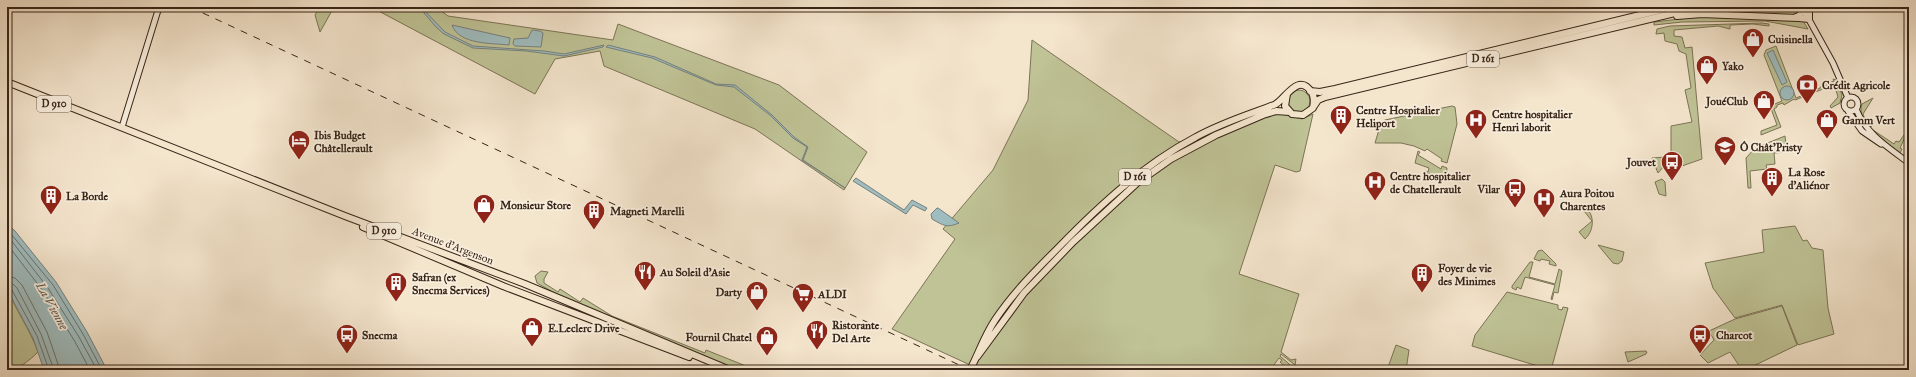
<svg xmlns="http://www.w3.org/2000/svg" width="1916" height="377" font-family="'IM FELL Great Primer',serif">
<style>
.green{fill:#bfc396;stroke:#7c7456}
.water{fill:#9fbdc0;stroke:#76807c}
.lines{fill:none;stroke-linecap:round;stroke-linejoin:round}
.shore{stroke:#6c716c;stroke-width:1}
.secondary-casing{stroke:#382517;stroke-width:7}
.primary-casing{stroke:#382517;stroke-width:8}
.secondary{stroke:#f8eede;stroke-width:5}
.primary{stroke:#f4e5cd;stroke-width:6}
.rail{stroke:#382517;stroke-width:1;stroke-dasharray:7 7;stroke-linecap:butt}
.primary-bridge-casing{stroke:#382517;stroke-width:8;stroke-linecap:butt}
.primary-bridge{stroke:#f4e5cd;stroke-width:6}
.labels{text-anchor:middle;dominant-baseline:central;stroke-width:3.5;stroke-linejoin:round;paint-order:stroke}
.shield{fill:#f8eede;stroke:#726153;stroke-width:1}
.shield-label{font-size:10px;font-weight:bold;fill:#382517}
.poi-label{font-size:11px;font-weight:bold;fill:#382517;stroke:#f8eede;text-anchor:start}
.street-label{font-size:11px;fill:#382517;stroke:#f8eede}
.water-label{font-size:12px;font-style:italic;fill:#57534a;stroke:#f8eede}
</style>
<rect width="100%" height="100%" fill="#f4e5cd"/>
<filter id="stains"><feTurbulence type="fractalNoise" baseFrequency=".005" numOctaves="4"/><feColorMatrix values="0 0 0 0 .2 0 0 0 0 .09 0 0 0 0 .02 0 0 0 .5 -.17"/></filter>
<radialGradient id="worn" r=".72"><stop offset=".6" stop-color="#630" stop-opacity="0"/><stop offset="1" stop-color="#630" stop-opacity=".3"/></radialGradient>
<!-- green -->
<path class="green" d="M 320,7 L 334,7 L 320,32 L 315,15 Z
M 371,7 L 436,7 L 448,16 L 613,40 L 618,24 L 779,85 L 867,152 L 844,190 L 755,129 L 604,66 L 600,51 L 555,59 L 535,94 Z
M 1710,7 L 1797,7 L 1799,13 L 1797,15 L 1680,14 Z
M 1696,17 L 1768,18 L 1803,21 L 1808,29 L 1765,21 L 1682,22 L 1654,25 L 1654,22 Z
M 1762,23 L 1769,24 L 1769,26 L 1753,24 L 1730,25 L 1730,29 L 1718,26 L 1674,30 L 1674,36 L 1682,37 L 1685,48 L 1692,47 L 1702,159 L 1676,168 L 1671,166 L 1671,126 L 1692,122 L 1685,90 L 1691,88 L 1686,54 L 1679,51 L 1677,44 L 1665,41 L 1664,33 L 1656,34 L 1657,29 L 1670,26 Z
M 1032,40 L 1179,142 L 1220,134 L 1271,115 L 1283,114 L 1302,119 L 1313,114 L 1300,171 L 1296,172 L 1275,165 L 1239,274 L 1299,294 L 1281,352 L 1291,360 L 1296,359 L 1295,365 L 1281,354 L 1280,356 L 1296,370 L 1289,370 L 1280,362 L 1282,360 L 1279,358 L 1270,370 L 981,370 L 892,329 L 955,239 L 943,229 L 993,170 L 1028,100 Z
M 1776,46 L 1796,98 L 1820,88 L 1821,86 L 1834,81 L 1833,79 L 1836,80 L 1842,95 L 1840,103 L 1831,108 L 1830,106 L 1838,97 L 1835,87 L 1824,86 L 1823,89 L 1795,100 L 1794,99 L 1784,105 L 1783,103 L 1777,105 L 1777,107 L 1774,109 L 1781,127 L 1761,135 L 1761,131 L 1777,125 L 1770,106 L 1782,101 L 1764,55 L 1766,50 Z
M1288 101a11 11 0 1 1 22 0a11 11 0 1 1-22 0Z
M 1873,98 L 1863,114 L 1865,119 L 1873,124 L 1870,128 L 1894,144 L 1896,141 L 1899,142 L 1909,128 L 1906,126 L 1909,125 L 1909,136 L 1906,135 L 1900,148 L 1902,149 L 1900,153 C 1887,143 1855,122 1862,104 Z
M 1452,106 L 1455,107 L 1457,124 L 1447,163 L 1441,161 L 1442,159 L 1427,149 L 1425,151 L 1414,146 L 1401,143 L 1375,143 L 1381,123 L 1385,120 Z
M 1785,136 L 1787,152 L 1774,153 L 1775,164 L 1766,165 L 1767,169 L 1750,171 L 1751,188 L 1748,188 L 1746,158 L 1755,148 Z
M 1418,151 L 1420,152 L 1418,155 L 1441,169 L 1442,166 L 1447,168 L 1446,177 L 1443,178 L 1426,173 L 1425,171 L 1428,172 L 1429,168 L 1415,163 Z
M 1665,157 L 1665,165 L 1658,173 L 1652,158 Z
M 1662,179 L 1665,182 L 1666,196 L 1659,194 L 1655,182 Z
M 1588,210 C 1595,218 1593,232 1585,239 L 1579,232 L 1592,221 L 1584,211 Z
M 1795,226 L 1803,241 L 1807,240 L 1812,248 L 1823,250 L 1828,308 L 1834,334 L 1798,345 L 1782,305 L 1735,318 L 1713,288 L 1705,263 L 1764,252 L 1762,230 Z
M 1598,245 L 1624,252 L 1622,261 L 1618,264 L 1613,263 Z
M 1542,250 L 1556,264 L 1556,266 L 1549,264 L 1550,261 L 1541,259 L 1540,261 L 1534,259 L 1538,251 Z
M 1530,262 L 1533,262 L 1529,277 L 1555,284 L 1559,269 L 1562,271 L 1558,293 L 1554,292 L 1552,300 L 1551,299 L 1555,285 L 1525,277 L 1521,289 L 1517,287 L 1516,290 L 1512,288 L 1512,286 Z
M 541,271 L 548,272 L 544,279 L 544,283 L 558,292 L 560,289 L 580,302 L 583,298 L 612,316 L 705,353 L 706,350 L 756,370 L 735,370 L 560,296 L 537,283 L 535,276 Z
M 7,287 C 15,310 30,329 38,352 C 30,360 18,370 7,370 Z
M 1507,292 L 1558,305 L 1558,309 L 1562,310 L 1563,307 L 1568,308 L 1551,370 L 1472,346 L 1475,335 Z
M 1782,306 L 1797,345 L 1745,370 L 1742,370 L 1730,352 L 1708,363 L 1700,355 L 1714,340 L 1709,331 L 1735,319 Z
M 1396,345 L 1409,350 L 1406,370 L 1387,370 Z
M 1646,351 L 1647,352 L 1646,354 L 1628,362 L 1625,352 Z"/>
<!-- water -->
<path class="water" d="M 419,7 L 421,7 L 445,32 L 473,46 L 544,51 L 564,54 L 604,45 L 603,47 L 564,56 L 526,51 L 473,48 L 444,34 L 436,27 Z
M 452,25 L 510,38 L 509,45 C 492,43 459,45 452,25 Z
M 532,30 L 540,31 L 543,33 L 541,47 L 515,46 L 513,44 L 514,39 L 528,38 Z
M 608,45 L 655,57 L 716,84 L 735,85 L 772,115 L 794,137 L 808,147 L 803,160 L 845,188 L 802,160 L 807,147 L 793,138 L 771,116 L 734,87 L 716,85 L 652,58 L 606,47 Z
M 1773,50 L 1787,82 L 1782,85 L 1767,53 Z
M1780 93a7 7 0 1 1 14 0a7 7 0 1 1-14 0Z
M 856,178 L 904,210 L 912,200 L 927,208 L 925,211 L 913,205 L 906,214 L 853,181 Z
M 937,208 L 938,208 L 959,223 C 947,228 944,226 932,219 L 931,214 Z
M 7,224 L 15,231 L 56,282 L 87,332 L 107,370 L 46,370 L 43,367 L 33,338 L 11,297 L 7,287 Z"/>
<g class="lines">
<!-- shore -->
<path class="shore" d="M 7,229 L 53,285 L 83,334 L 102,370
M 7,235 L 48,288 L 79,337 L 97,370
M 7,244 L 43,291 L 74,340 L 90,370
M 7,276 L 15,278 L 22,285 L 47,332 L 60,370
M 7,282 L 13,284 L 17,288 L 41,334 L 54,370
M 7,288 L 12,290 L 37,336 L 49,370"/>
<!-- secondary casing -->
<g class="secondary-casing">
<path id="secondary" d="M 1802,7 L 1833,63 L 1848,98
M1844 104a7 7 0 1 1 14 0a7 7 0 1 1-14 0Z
M 1856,109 C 1866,134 1889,148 1909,163
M 1848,111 L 1862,131 L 1881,144
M 122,127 L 159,7"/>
</g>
<!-- primary casing -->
<g class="primary-casing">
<path id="primary" d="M 1677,16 L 1702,14 L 1799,18 L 1809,19 L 1809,7
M 1796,17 L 1799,16 L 1804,10
M 7,82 L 345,216 L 525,284 L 730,370
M 1310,91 L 1320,92 L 1335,89 L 1673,7
M 1314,106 L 1318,100 L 1325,97 L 1700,7
M 363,227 L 503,286 L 689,357
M 977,357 L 1024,293 L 1073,242 L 1137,183 L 1171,159 L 1216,135 L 1263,115 L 1276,111 L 1290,112
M 972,366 C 980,350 985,335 995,320 C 1013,293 1036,270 1059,247 C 1100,205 1143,165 1196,137 C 1221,123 1247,115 1274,105 C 1284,102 1298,70 1312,93 C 1315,98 1314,103 1313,108 L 1303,115 L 1292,114 L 1285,106 L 1287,94"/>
</g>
<!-- secondary -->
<use href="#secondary" class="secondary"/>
<!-- primary -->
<use href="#primary" class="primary"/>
<!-- rail -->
<path class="rail" d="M 190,7 L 970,370"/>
<!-- primary-bridge casing -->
<g class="primary-bridge-casing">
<path id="primary-bridge" d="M 970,369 L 972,366"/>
</g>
<!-- primary-bridge -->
<use href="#primary-bridge" class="primary-bridge"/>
</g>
<!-- icons -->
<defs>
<g id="shop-pin" transform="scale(1.15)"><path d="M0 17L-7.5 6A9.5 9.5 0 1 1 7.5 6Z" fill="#8f2418" stroke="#f8eede"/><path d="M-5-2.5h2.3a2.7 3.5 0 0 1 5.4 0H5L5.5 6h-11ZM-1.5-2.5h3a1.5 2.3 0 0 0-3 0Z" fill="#fff"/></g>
<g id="bank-pin" transform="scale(1.15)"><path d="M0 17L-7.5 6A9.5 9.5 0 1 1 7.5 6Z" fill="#8f2418" stroke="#f8eede"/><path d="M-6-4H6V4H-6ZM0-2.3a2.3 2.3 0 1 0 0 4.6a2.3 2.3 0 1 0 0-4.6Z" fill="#fff"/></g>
<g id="building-pin" transform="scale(1.15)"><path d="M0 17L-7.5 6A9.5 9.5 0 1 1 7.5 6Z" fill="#8f2418" stroke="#f8eede"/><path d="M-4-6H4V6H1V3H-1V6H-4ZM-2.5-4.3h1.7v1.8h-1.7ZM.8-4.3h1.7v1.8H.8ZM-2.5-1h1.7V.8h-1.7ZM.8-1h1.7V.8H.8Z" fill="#fff"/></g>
<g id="hospital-pin" transform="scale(1.15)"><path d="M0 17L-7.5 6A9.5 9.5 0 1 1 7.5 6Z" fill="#8f2418" stroke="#f8eede"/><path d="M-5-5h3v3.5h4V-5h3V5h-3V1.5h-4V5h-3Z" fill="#fff"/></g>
<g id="hotel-pin" transform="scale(1.15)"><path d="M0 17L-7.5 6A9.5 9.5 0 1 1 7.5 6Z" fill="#8f2418" stroke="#f8eede"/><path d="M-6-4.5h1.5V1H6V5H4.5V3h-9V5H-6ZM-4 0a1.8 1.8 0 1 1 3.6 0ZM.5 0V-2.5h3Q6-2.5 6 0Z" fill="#fff"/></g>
<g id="school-pin" transform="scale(1.15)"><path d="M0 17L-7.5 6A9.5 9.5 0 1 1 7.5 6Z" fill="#8f2418" stroke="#f8eede"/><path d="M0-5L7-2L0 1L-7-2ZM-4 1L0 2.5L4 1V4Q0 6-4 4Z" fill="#fff"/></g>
<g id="bus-pin" transform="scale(1.15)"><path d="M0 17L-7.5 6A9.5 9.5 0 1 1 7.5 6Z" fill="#8f2418" stroke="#f8eede"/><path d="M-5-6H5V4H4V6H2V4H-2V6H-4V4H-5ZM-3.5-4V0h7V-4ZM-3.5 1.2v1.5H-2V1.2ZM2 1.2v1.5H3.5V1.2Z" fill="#fff"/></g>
<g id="restaurant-pin" transform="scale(1.15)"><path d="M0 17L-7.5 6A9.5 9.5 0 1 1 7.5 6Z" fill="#8f2418" stroke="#f8eede"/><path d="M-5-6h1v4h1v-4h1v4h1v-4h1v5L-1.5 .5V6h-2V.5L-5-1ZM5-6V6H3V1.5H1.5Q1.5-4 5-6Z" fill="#fff"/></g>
<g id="supermarket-pin" transform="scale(1.15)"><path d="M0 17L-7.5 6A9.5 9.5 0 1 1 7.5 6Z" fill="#8f2418" stroke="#f8eede"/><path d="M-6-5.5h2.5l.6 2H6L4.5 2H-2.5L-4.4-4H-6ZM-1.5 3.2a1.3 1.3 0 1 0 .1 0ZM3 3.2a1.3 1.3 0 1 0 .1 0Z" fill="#fff"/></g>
</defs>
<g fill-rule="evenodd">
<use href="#shop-pin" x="1753" y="39"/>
<use href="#shop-pin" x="1707" y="66"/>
<use href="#bank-pin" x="1807" y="85"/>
<use href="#shop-pin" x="1764" y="101"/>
<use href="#building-pin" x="1341" y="116"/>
<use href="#hospital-pin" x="1476" y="120"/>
<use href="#shop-pin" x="1827" y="120"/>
<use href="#hotel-pin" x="299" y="141"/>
<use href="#school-pin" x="1725" y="147"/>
<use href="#bus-pin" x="1672" y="162"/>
<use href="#building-pin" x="1772" y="178"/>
<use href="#hospital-pin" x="1375" y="182"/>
<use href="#bus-pin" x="1515" y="189"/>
<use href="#building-pin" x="51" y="196"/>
<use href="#hospital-pin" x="1544" y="199"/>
<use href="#shop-pin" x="484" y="205"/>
<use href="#building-pin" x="594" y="211"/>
<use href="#restaurant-pin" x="645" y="272"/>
<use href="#building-pin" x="1422" y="274"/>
<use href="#building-pin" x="396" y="283"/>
<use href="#shop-pin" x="757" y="292"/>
<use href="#supermarket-pin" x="803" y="294"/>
<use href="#shop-pin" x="532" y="328"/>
<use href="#restaurant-pin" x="817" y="331"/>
<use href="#bus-pin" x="347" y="335"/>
<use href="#bus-pin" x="1700" y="335"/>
<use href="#shop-pin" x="767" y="337"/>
</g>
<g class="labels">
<!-- shield labels -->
<g class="shield">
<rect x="1467" y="51" width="32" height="16" rx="3"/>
<rect x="37" y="96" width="34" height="16" rx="3"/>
<rect x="1119" y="169" width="32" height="16" rx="3"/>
<rect x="367" y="223" width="34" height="16" rx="3"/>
</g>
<g class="shield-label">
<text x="1483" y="59">D 161</text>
<text x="54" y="104">D 910</text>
<text x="1135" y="177">D 161</text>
<text x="384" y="231">D 910</text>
</g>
<!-- poi labels -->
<g class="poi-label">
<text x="1768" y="39">Cuisinella</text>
<text x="1722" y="66">Yako</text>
<text x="1822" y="85">Crédit Agricole</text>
<text x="1748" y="101" text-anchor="end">JouéClub</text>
<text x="1356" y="110">Centre Hospitalier<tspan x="1356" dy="13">Heliport</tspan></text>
<text x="1492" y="114">Centre hospitalier<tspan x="1492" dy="13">Henri laborit</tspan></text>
<text x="1842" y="120">Gamm Vert</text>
<text x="314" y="135">Ibis Budget<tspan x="314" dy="13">Châtellerault</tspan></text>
<text x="1740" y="147">Ô Chât'Pristy</text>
<text x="1656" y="162" text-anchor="end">Jouvet</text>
<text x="1788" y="172">La Rose<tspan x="1788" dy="13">d'Aliénor</tspan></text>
<text x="1390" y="176">Centre hospitalier<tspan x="1390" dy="13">de Chatellerault</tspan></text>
<text x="1500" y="189" text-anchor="end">Vilar</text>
<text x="1560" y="193">Aura Poitou<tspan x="1560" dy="13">Charentes</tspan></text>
<text x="66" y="196">La Borde</text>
<text x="500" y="205">Monsieur Store</text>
<text x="610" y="211">Magneti Marelli</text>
<text x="1438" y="268">Foyer de vie<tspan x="1438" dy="13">des Minimes</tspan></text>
<text x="660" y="272">Au Soleil d'Asie</text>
<text x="412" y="277">Safran (ex<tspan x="412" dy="13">Snecma Services)</tspan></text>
<text x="742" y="292" text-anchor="end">Darty</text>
<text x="818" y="294">ALDI</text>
<text x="832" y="325">Ristorante<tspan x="832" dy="13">Del Arte</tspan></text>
<text x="548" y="328">E.Leclerc Drive</text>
<text x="362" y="335">Snecma</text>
<text x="1716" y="335">Charcot</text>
<text x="752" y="337" text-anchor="end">Fournil Chatel</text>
</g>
<!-- street labels -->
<g class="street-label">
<text transform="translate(453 246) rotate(21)">Avenue d'Argenson</text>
</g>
<!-- water labels -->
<g class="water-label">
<text transform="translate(52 306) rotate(61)">La Vienne</text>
</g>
</g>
<!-- margin -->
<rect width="1916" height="377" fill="none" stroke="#f4e5cd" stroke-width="24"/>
<rect x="8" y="8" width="1900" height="361" fill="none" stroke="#382517" stroke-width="2"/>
<rect x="12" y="12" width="1892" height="353" fill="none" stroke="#382517"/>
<rect width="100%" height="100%" filter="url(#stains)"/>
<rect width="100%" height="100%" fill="url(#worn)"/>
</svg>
